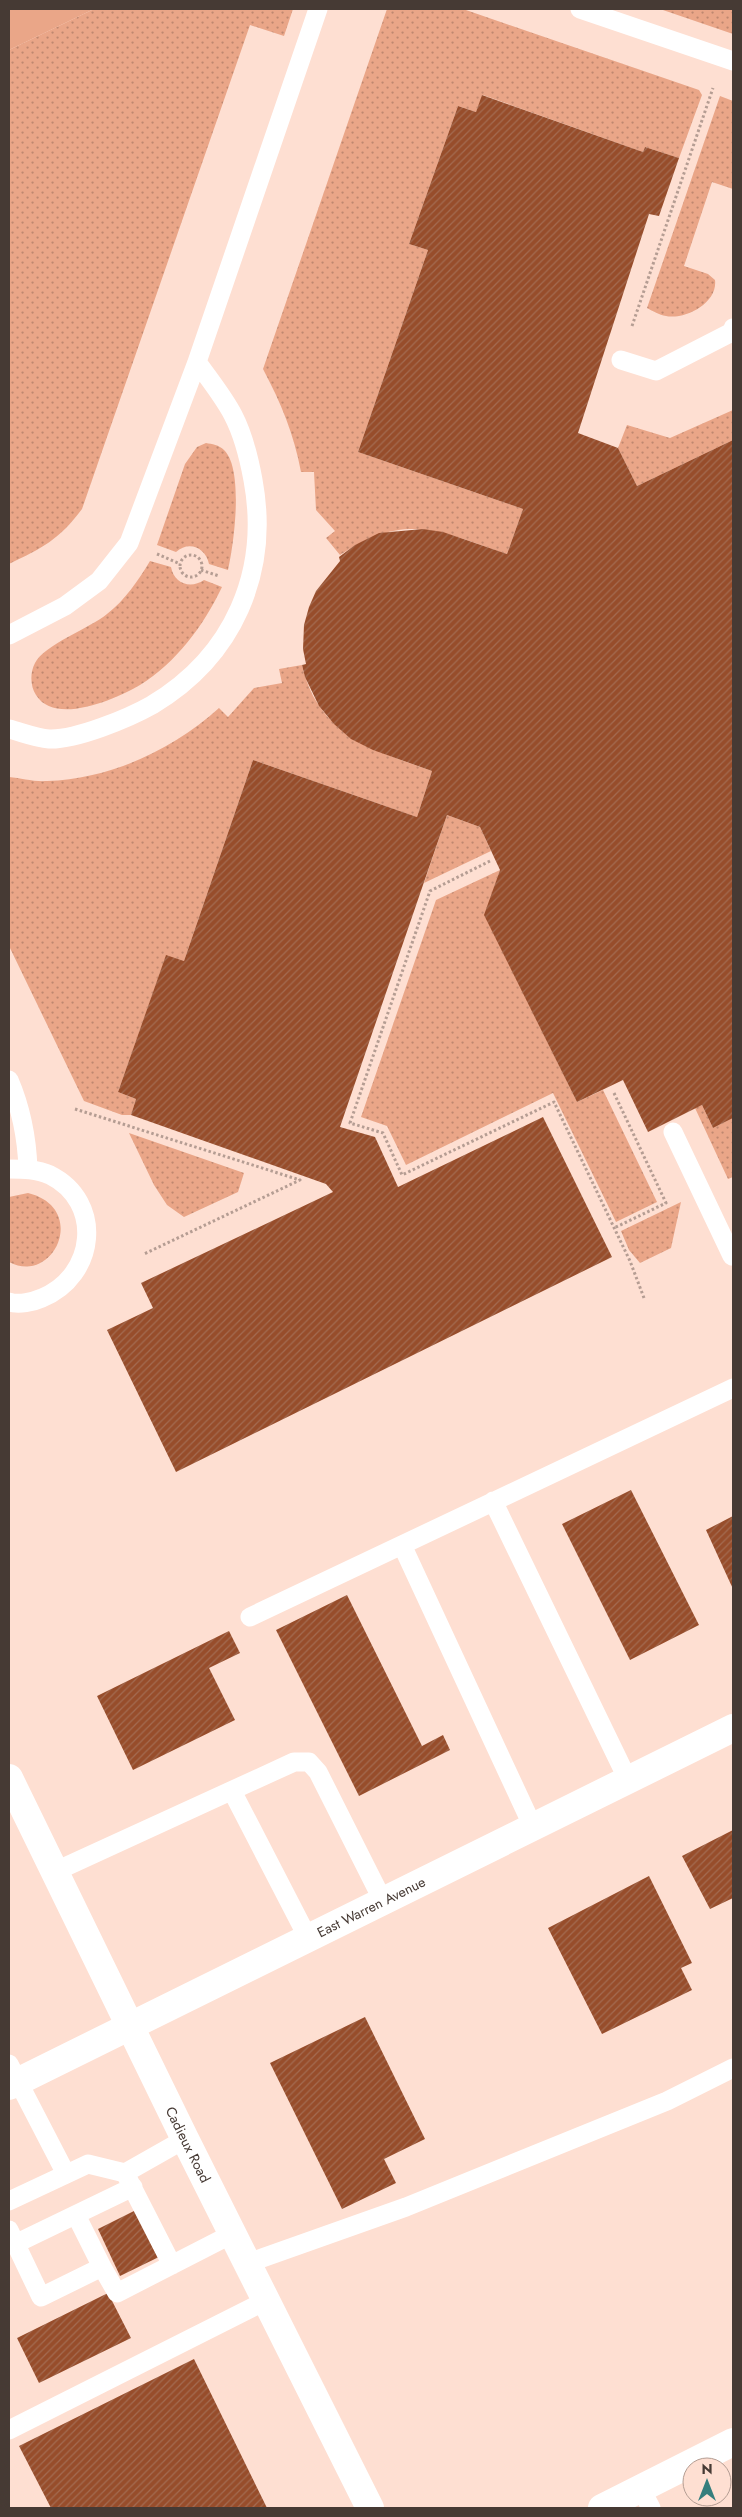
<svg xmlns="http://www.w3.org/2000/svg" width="742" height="2517" font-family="Jost,sans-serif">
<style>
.grass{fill:url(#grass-dots)}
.pitch{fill:#eaa688}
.building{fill:url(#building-hatch)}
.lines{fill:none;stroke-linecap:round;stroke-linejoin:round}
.path{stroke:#b59d93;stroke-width:3;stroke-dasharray:2.5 2.5;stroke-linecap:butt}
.lane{stroke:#fff;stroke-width:19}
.street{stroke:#fff;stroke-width:28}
.secondary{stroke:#fff;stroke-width:28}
.labels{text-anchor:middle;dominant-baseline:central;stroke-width:5;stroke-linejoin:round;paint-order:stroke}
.street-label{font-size:14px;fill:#463a34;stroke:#fedfd2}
</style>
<defs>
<pattern id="grass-dots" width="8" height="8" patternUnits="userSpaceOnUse" patternTransform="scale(1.25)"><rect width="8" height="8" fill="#eaa688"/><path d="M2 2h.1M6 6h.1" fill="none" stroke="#bf8870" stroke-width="1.8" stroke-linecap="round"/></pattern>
<pattern id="building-hatch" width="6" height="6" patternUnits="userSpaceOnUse" patternTransform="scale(1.25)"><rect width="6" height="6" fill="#974d2b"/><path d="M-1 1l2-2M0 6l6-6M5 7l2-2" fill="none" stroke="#a36b51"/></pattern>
</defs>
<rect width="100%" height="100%" fill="#fedfd2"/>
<!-- grass -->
<path class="grass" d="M 94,9 L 293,9 L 284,36 L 250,25 L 82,509 C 59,540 42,548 9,564 L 9,50 Z
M 387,9 L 463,9 L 699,90 L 702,95 L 679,158 L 645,147 L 643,152 L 483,95 L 476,112 L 458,106 L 409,244 L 428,250 L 358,452 L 523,509 L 507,554 C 440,531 405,511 340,555 L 326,538 L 335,531 L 316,510 L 314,472 L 301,472 C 294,434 281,403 263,369 Z
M 660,9 L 733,9 L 733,34 Z
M 720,96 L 733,101 L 733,189 L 712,182 L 684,266 L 708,274 L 715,280 C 718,303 685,320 666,316 C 659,315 653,311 647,308 Z
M 733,410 L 733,440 L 637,486 L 618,448 L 627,425 L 670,438 Z
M 206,443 C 212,444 219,445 224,450 C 244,469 234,544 228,570 L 209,564 C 206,548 189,540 176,552 L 157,545 L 185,464 L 197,447 Z
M 150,561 L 171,567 C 174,584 191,589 204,580 L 222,587 C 204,625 176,663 140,685 C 116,699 55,726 36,695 C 30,686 30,672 35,663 C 44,645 90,628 107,614 C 125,600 138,581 150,561 Z
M 302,665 C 318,735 373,750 432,771 L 417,817 L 253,760 L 184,961 L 166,956 L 118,1092 L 136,1099 L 131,1115 L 122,1115 L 84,1101 L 9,946 L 9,777 C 21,778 34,782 47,781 C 111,779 172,750 219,708 L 228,717 L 254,688 L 282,683 L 279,669 Z
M 447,815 L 480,827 L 491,851 L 424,883 Z
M 500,870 L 485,915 L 577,1102 L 603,1090 L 657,1202 L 616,1222 L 553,1093 L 406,1165 L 387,1126 L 361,1117 L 436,900 Z
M 702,1105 L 713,1128 L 733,1118 L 733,1177 L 728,1179 L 695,1108 Z
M 129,1133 L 244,1173 L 238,1192 L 184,1217 L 167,1205 L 154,1185 Z
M 28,1193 C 89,1208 54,1286 9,1262 L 9,1197 Z
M 681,1202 L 671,1248 L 640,1263 L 629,1250 L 621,1231 Z"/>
<!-- pitch -->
<path class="pitch" d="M 9,9 L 94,9 L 9,50 Z"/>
<!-- building -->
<path class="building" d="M 482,95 L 643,152 L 645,147 L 679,158 L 659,216 L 649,214 L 578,433 L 618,448 L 637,486 L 733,440 L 733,1118 L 713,1128 L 702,1105 L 648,1132 L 623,1080 L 577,1102 L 484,915 L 500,870 L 480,827 L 447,815 L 340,1127 L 375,1137 L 398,1187 L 543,1117 L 612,1257 L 176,1472 L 107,1330 L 153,1308 L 141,1283 L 333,1192 L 326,1184 L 131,1115 L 136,1099 L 118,1092 L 166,955 L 184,961 L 253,760 L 417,817 L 432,771 L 373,750 L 351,739 L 334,724 L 319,706 L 305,677 L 302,665 L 306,664 L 303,649 L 304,625 L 309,607 L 316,591 L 340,561 L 339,557 L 355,545 L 379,533 L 423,529 L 443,532 L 507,554 L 523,509 L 358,452 L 428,250 L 409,244 L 458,106 L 476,112 Z
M 631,1490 L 699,1625 L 630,1660 L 562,1524 Z
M 733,1516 L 733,1589 L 706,1530 Z
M 347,1595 L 422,1746 L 443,1735 L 450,1750 L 359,1796 L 276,1630 Z
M 229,1631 L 240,1653 L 209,1668 L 235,1720 L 133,1770 L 97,1696 Z
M 733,1830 L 733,1898 L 710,1909 L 682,1856 Z
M 649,1876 L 692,1963 L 681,1968 L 692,1990 L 602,2034 L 548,1928 Z
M 365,2017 L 425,2139 L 384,2159 L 396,2183 L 342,2209 L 270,2063 Z
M 140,2208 L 163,2255 L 120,2276 L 98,2229 Z
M 108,2293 L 131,2338 L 39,2383 L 17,2338 Z
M 194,2359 L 267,2508 L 51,2508 L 19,2446 Z"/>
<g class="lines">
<!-- path -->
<path class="path" d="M 632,326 L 713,88
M 157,554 L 180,564
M180 566a11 11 0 1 1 22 0a11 11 0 1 1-22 0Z
M 201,570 L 219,576
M 490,861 L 430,891 L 350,1123 L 383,1133 L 402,1175 L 554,1102 L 630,1261 L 644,1298
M 614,1093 L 666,1203 L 614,1228
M 75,1109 L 300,1180 L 144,1254"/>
<!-- lane -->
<path class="lane" d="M 580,9 L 733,61
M 621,360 L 656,371 L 732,332 L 733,328
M 9,635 L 65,606 L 99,581 L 129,543 L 197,362 L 318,9
M 9,729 C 21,732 36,738 49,739 C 76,740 129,718 152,705 C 234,656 270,572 253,480 C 249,458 243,434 233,415 C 223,396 209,379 197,362
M 9,1080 C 21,1108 27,1139 28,1169
M 673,1132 L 732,1256
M 9,1169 C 23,1169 37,1169 50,1175 C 104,1202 96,1276 42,1298 C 33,1302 19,1305 9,1302
M 493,1501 L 628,1780
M 402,1545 L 533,1827
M 250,1617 L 733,1388
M 232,1791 L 308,1938
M 54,1872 L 294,1762 L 309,1762 L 318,1772 L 383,1901
M 9,2064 L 66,2174
M 125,2173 L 185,2139
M 9,2201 L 88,2164 L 125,2173 L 172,2265
M 76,2215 L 102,2267
M 9,2230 L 41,2297 L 102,2267 L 117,2293 L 234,2233
M 15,2244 L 133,2187
M 248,2263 L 406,2207 L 667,2101 L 733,2068
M 9,2430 L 267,2300
M 641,2489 L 651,2508"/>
<!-- street -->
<path class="street" d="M 602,2508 L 733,2442"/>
<!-- secondary -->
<g class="secondary">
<path id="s1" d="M 9,1778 L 185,2139 L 370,2508"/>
<path id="s2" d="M 9,2086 L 733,1728"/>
</g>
</g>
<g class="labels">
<!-- street labels -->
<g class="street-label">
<text stroke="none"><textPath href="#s2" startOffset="404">East Warren Avenue</textPath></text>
<text stroke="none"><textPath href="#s1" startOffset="408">Cadieux Road</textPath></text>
</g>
</g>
<!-- border -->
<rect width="742" height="2517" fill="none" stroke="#463a34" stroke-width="20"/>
<!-- north arrow -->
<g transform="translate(707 2482)"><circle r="24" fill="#fedfd2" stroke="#b49d93"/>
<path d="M0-4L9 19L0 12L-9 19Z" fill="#357e7d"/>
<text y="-8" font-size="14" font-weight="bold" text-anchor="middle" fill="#463a34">N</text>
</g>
</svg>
